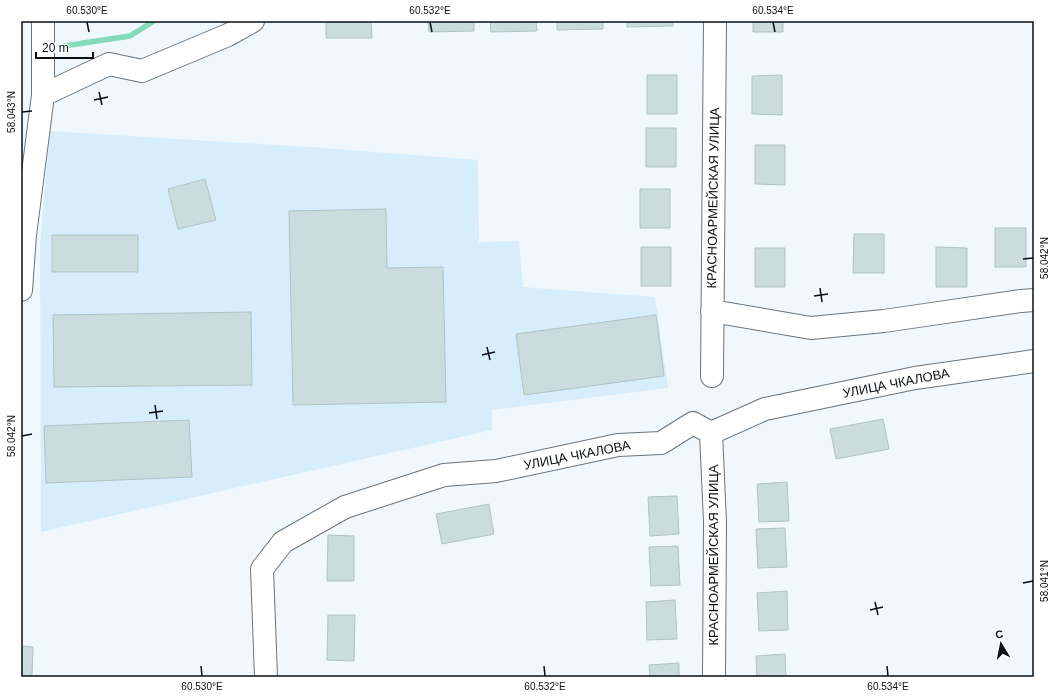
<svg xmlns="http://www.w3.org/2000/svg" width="1055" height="698" font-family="Helvetica,sans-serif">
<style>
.built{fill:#d8edfb}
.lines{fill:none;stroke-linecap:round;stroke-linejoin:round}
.stream{stroke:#83dbb9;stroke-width:5.5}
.building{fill:#cadcdd;stroke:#b1c3c4}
.minor-casing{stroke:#68747c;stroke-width:24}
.minor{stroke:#fff;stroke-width:22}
.ticks{fill:none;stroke:#0a0f12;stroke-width:1.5}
.labels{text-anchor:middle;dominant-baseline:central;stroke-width:3.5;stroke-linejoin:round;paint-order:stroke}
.street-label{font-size:13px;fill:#0a0f12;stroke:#fff}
.neatline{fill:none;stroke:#0a0f12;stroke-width:1.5}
.ticks-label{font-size:10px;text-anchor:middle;fill:#0a0f12}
</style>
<rect width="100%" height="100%" fill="#f0f8fe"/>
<!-- built -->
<path class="built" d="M 50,131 L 310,147 L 478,160 L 479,242 L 519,241 L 523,287 L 655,297 L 668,388 L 492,410 L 492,430 L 41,532 L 40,245 Z"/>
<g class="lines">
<!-- stream -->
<path class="stream" d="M 64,46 L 130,36 L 154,21"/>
</g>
<!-- building -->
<path class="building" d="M 326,21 L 371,21 L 372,38 L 326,38 Z
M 428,21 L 474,21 L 474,31 L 429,32 Z
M 490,21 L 536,21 L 537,31 L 491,32 Z
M 557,21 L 603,21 L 603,29 L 557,30 Z
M 627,21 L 673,21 L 673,26 L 627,27 Z
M 753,21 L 783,21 L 783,32 L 753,32 Z
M 647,75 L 677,75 L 677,114 L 647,114 Z
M 782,75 L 782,115 L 752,114 L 752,76 Z
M 646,128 L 676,128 L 676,167 L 646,167 Z
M 755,145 L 785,145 L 785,185 L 755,184 Z
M 205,179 L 216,220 L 178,229 L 168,189 Z
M 640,189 L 670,189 L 670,228 L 640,228 Z
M 386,209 L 387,268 L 443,267 L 446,402 L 293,405 L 289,211 Z
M 995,228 L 1026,228 L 1026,267 L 995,267 Z
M 854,234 L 884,234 L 884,273 L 853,273 Z
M 52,235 L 138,235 L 138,272 L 52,272 Z
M 641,247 L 671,247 L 671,286 L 641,286 Z
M 936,247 L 967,248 L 967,287 L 936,287 Z
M 755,248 L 785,248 L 785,287 L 755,287 Z
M 251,312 L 252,385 L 54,387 L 53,315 Z
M 656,315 L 664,376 L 524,395 L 516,334 Z
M 883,419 L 889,449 L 836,459 L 830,429 Z
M 189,420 L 192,477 L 46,483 L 44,426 Z
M 787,482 L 789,521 L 759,522 L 757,484 Z
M 677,496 L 679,534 L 650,536 L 648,497 Z
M 489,504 L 494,534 L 442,544 L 436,514 Z
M 785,528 L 787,567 L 758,568 L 756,529 Z
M 328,535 L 354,536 L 354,581 L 327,581 Z
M 678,546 L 680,585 L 651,586 L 649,547 Z
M 787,591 L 788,630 L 759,631 L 757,593 Z
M 675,600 L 677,639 L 647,640 L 646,602 Z
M 328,615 L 355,615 L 354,661 L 327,660 Z
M 21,646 L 33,647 L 32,677 L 21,677 Z
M 785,654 L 786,677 L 757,677 L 756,656 Z
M 679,663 L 679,677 L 650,677 L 649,665 Z"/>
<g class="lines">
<!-- minor casing -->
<g class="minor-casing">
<path id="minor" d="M 43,95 L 109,64 L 142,71 L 228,35 L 253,21
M 21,290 L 25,235 L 43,95 L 43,21
M 712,311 L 811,328 L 884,321 L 1021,301 L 1034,300
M 712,376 L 715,21
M 711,433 L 715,522 L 714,677
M 266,677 L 262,569 L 283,542 L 345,507 L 444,475 L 496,471 L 618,445 L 661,443 L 693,423 L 711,433 L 765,409 L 915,378 L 1034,361"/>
</g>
<!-- minor -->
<use href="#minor" class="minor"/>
</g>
<!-- ticks -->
<path class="ticks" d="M 87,22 L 89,32M 430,22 L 432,32M 773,22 L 775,32M 99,92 L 102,105M 94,100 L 108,97M 22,112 L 32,111M 1023,259 L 1033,258M 820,288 L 822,302M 814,296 L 828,294M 487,347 L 490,360M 482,355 L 495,352M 155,405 L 157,419M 149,413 L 163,411M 22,436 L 32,434M 1023,583 L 1033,581M 875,602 L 878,615M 870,610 L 883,607M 201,666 L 202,676M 544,666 L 545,676M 887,666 L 888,676"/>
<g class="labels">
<!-- street labels -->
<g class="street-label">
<text transform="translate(713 198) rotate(-89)">КРАСНОАРМЕЙСКАЯ УЛИЦА</text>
<text transform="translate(896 383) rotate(-11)">УЛИЦА ЧКАЛОВА</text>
<text transform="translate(577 455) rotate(-11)">УЛИЦА ЧКАЛОВА</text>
<text transform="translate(713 555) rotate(-90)">КРАСНОАРМЕЙСКАЯ УЛИЦА</text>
</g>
</g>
<!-- border -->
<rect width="1055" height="698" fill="none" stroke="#ffffff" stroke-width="44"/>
<!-- north arrow -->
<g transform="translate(1001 644) rotate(350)" stroke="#ffffff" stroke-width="3" paint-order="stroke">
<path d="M0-3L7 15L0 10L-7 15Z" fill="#0a0f12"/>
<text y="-6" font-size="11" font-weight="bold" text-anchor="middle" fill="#0a0f12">С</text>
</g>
<!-- scale -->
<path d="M36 52v6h57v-6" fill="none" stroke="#0a0f12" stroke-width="2"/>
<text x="42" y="52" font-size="12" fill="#0a0f12" stroke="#ffffff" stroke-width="3" paint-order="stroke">20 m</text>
<rect x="22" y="22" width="1011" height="654" class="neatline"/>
<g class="ticks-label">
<text x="87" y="14">60.530°E</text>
<text x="430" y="14">60.532°E</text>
<text x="773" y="14">60.534°E</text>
<text transform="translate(11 112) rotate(-90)" y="4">58.043°N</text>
<text transform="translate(1044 258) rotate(-90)" y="4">58.042°N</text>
<text transform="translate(11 436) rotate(-90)" y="4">58.042°N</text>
<text transform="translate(1044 581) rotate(-90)" y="4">58.041°N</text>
<text x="202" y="690">60.530°E</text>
<text x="545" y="690">60.532°E</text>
<text x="888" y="690">60.534°E</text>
</g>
</svg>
